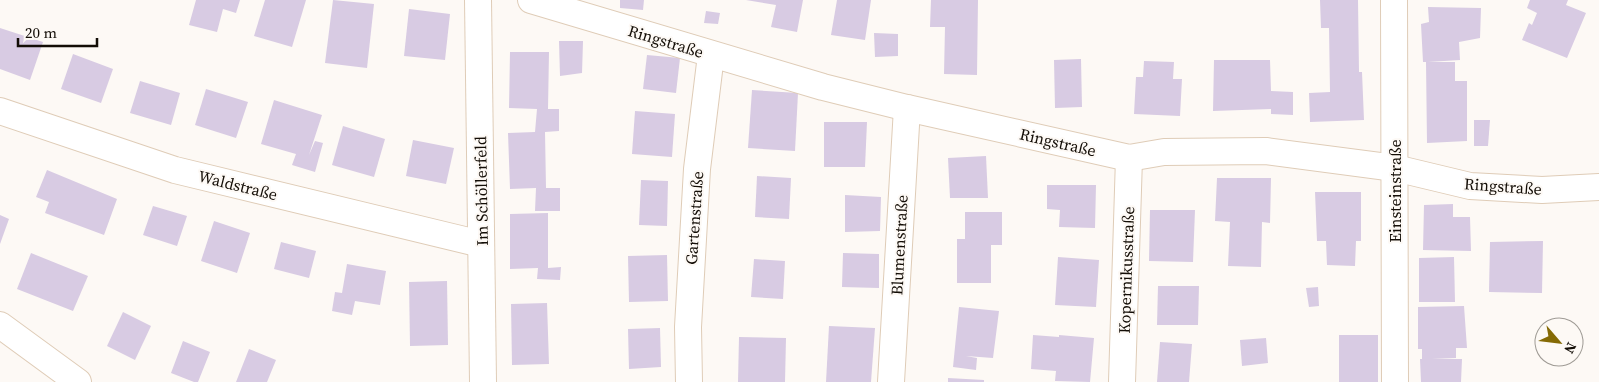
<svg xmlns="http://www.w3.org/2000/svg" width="1599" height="382" viewBox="0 0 1599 382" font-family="'Source Serif 4',serif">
<rect width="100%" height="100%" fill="#fdf9f5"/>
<!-- building -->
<g fill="#d8cbe3">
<path d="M196,0H240L236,13L223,9L217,32L189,25Z"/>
<path d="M265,0H306L292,47L254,36Z"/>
<path d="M333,0L374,4L367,68L325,63Z"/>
<path d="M620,0H644L643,10L620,8Z"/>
<path d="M746,0H803L797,32L771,27L776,5Z"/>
<path d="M837,0H871L865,40L831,35Z"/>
<path d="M931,0H978L977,75L944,74L945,27H930Z"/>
<path d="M1320,0H1358L1359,72H1362L1364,120L1310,122L1309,93L1330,92L1329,28H1321Z"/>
<path d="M1530,0H1568L1566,5L1586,13L1567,58L1522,40L1529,23L1532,25L1537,13L1527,8Z"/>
<path d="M1428,7L1481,8L1480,38L1459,42L1460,60L1428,62H1455V81H1467V141L1427,143L1426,62H1423L1421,24L1429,22Z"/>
<path d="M409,9L450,14L445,60L404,56Z"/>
<path d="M706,11L720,13L718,24L704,23Z"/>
<path d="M0,28L43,42L30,80L0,69Z"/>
<path d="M874,33L898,34V56L875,57Z"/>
<path d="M559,41H583L582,73L560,76Z"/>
<path d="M510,52H549L548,109H559V131L545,132L546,188H560V211H535L536,188L510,189L508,133L535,132L537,109L509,108Z"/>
<path d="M73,54L113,69L101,103L61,89Z"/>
<path d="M647,55L680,58L676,93L643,89Z"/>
<path d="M1081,59L1082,107L1055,108L1054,60Z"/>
<path d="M1214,60H1270L1271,91L1293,92V115L1271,114V109L1213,111Z"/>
<path d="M1144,61L1174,62L1173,79H1182L1180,116L1134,114L1136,77H1143Z"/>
<path d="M140,81L180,93L171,125L130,113Z"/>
<path d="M206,89L248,102L236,138L195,125Z"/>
<path d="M752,90L798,93L795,151L748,148Z"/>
<path d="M274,100L322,115L309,155L315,141L323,143L315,172L292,165L296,154L261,144Z"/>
<path d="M635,111L675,114L672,157L632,154Z"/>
<path d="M1474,120H1490L1488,146H1474Z"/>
<path d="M824,122H867L865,167H824Z"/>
<path d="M343,126L385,139L374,177L332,165Z"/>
<path d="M413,140L454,148L446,184L406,176Z"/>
<path d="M986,156L988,198H950L948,158Z"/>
<path d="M47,170L117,199L104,235L45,213L49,202L36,197Z"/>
<path d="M757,176L791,178L789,219L755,217Z"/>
<path d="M1217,178H1271L1270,223L1262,222L1261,267L1228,266L1230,222L1215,221Z"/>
<path d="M641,180L668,181L667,226L639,225Z"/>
<path d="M1047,185H1096L1095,228L1059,227L1060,210L1047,209Z"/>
<path d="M1315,192H1361V241H1356L1355,266L1327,265L1326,241H1317Z"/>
<path d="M845,195L881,197L880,231L845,232Z"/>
<path d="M1453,204V217H1470L1471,251L1423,250L1424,205Z"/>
<path d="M153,206L187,216L177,246L143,235Z"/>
<path d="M1150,210H1195L1193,262L1149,261Z"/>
<path d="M965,212H1002V245H991V283H957V239H965Z"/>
<path d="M548,213V268L561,267L560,280L537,279L538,268L510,269V214Z"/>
<path d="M0,215L9,219L0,244Z"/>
<path d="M214,221L250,233L237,273L201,261Z"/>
<path d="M1543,241L1542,293L1489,292L1490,242Z"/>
<path d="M281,242L316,251L309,278L274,269Z"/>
<path d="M31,253L88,276L73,311L17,289Z"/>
<path d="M843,253L879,254V288L842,287Z"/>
<path d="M667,255L668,301L629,302L628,256Z"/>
<path d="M1058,257L1099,260L1096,307L1055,305Z"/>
<path d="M1454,257L1455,302H1419V258Z"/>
<path d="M754,259L785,261L783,299L751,297Z"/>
<path d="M347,264L386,271L380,305L355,301L352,315L332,311L335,292L342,293Z"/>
<path d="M447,281L448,345L410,346L409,282Z"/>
<path d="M1158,286H1199L1198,325H1157Z"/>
<path d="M1318,287L1319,306L1309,307L1306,288Z"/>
<path d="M547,303L549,364L512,365L511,304Z"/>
<path d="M1464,306L1467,348H1456V358L1432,359H1462L1461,382H1421L1420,359H1422V349H1418V307Z"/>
<path d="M959,307L999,311L993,358L966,356L977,358L976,370L953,367Z"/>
<path d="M123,312L151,326L135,360L107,346Z"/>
<path d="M829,326L875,328L871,382H826Z"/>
<path d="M660,328L661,367L629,369L628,329Z"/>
<path d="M1033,335L1059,337V335L1094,338L1090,382L1055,381L1056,371L1031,369Z"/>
<rect x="1339" y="335" width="39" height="47"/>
<path d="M739,337L786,338L785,382H738Z"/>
<path d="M1266,338L1268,363L1242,366L1240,340Z"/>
<path d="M183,341L210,352L198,382H194L171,373Z"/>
<path d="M1160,342L1192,344L1189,382H1157Z"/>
<path d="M249,349L276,360L267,382H236Z"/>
<path d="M948,378L984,380V382H948Z"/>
</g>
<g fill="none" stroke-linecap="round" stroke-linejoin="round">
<defs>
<g id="street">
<path d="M478,0L483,382"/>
<path d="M531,0L823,87L907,108L1129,158L1164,152L1266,151L1395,168L1470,186L1542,190L1599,187"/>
<path d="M1394,0L1395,382"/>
<path d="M0,111L175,170L481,244"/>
<path d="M0,325L78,382"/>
<path d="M689,382L688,327L697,169L711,55"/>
<path d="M891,382L907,108"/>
<path d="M1122,382L1129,158"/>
</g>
</defs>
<!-- street casing -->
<use href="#street" stroke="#dfccb7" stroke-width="28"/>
<!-- street -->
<use href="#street" stroke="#fff" stroke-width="26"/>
</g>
<g text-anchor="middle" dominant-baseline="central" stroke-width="4" stroke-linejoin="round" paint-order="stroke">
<!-- street labels -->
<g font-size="16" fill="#130d06" stroke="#fdf9f5">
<text transform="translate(666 41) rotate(17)">Ringstraße</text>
<text transform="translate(1058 142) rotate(13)">Ringstraße</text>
<text transform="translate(238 185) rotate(14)">Waldstraße</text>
<text transform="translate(1503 186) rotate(4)">Ringstraße</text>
<text transform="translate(481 191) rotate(-91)">Im Schöllerfeld</text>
<text transform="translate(1395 191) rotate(-90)">Einsteinstraße</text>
<text transform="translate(694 218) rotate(-86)">Gartenstraße</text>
<text transform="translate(899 245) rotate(-87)">Blumenstraße</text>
<text transform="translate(1126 270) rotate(-88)">Kopernikusstraße</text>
</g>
</g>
<!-- north arrow -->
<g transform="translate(1559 342) rotate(118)"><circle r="24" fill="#fdf9f5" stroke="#9f9b95"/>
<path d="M0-4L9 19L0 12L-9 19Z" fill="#856a05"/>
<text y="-8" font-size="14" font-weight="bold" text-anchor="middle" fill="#130d06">N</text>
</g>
<!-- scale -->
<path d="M18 38v8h79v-8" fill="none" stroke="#130d06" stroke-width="2.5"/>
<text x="25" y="38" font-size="15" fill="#130d06" stroke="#fdf9f5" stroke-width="4" paint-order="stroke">20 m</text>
</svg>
